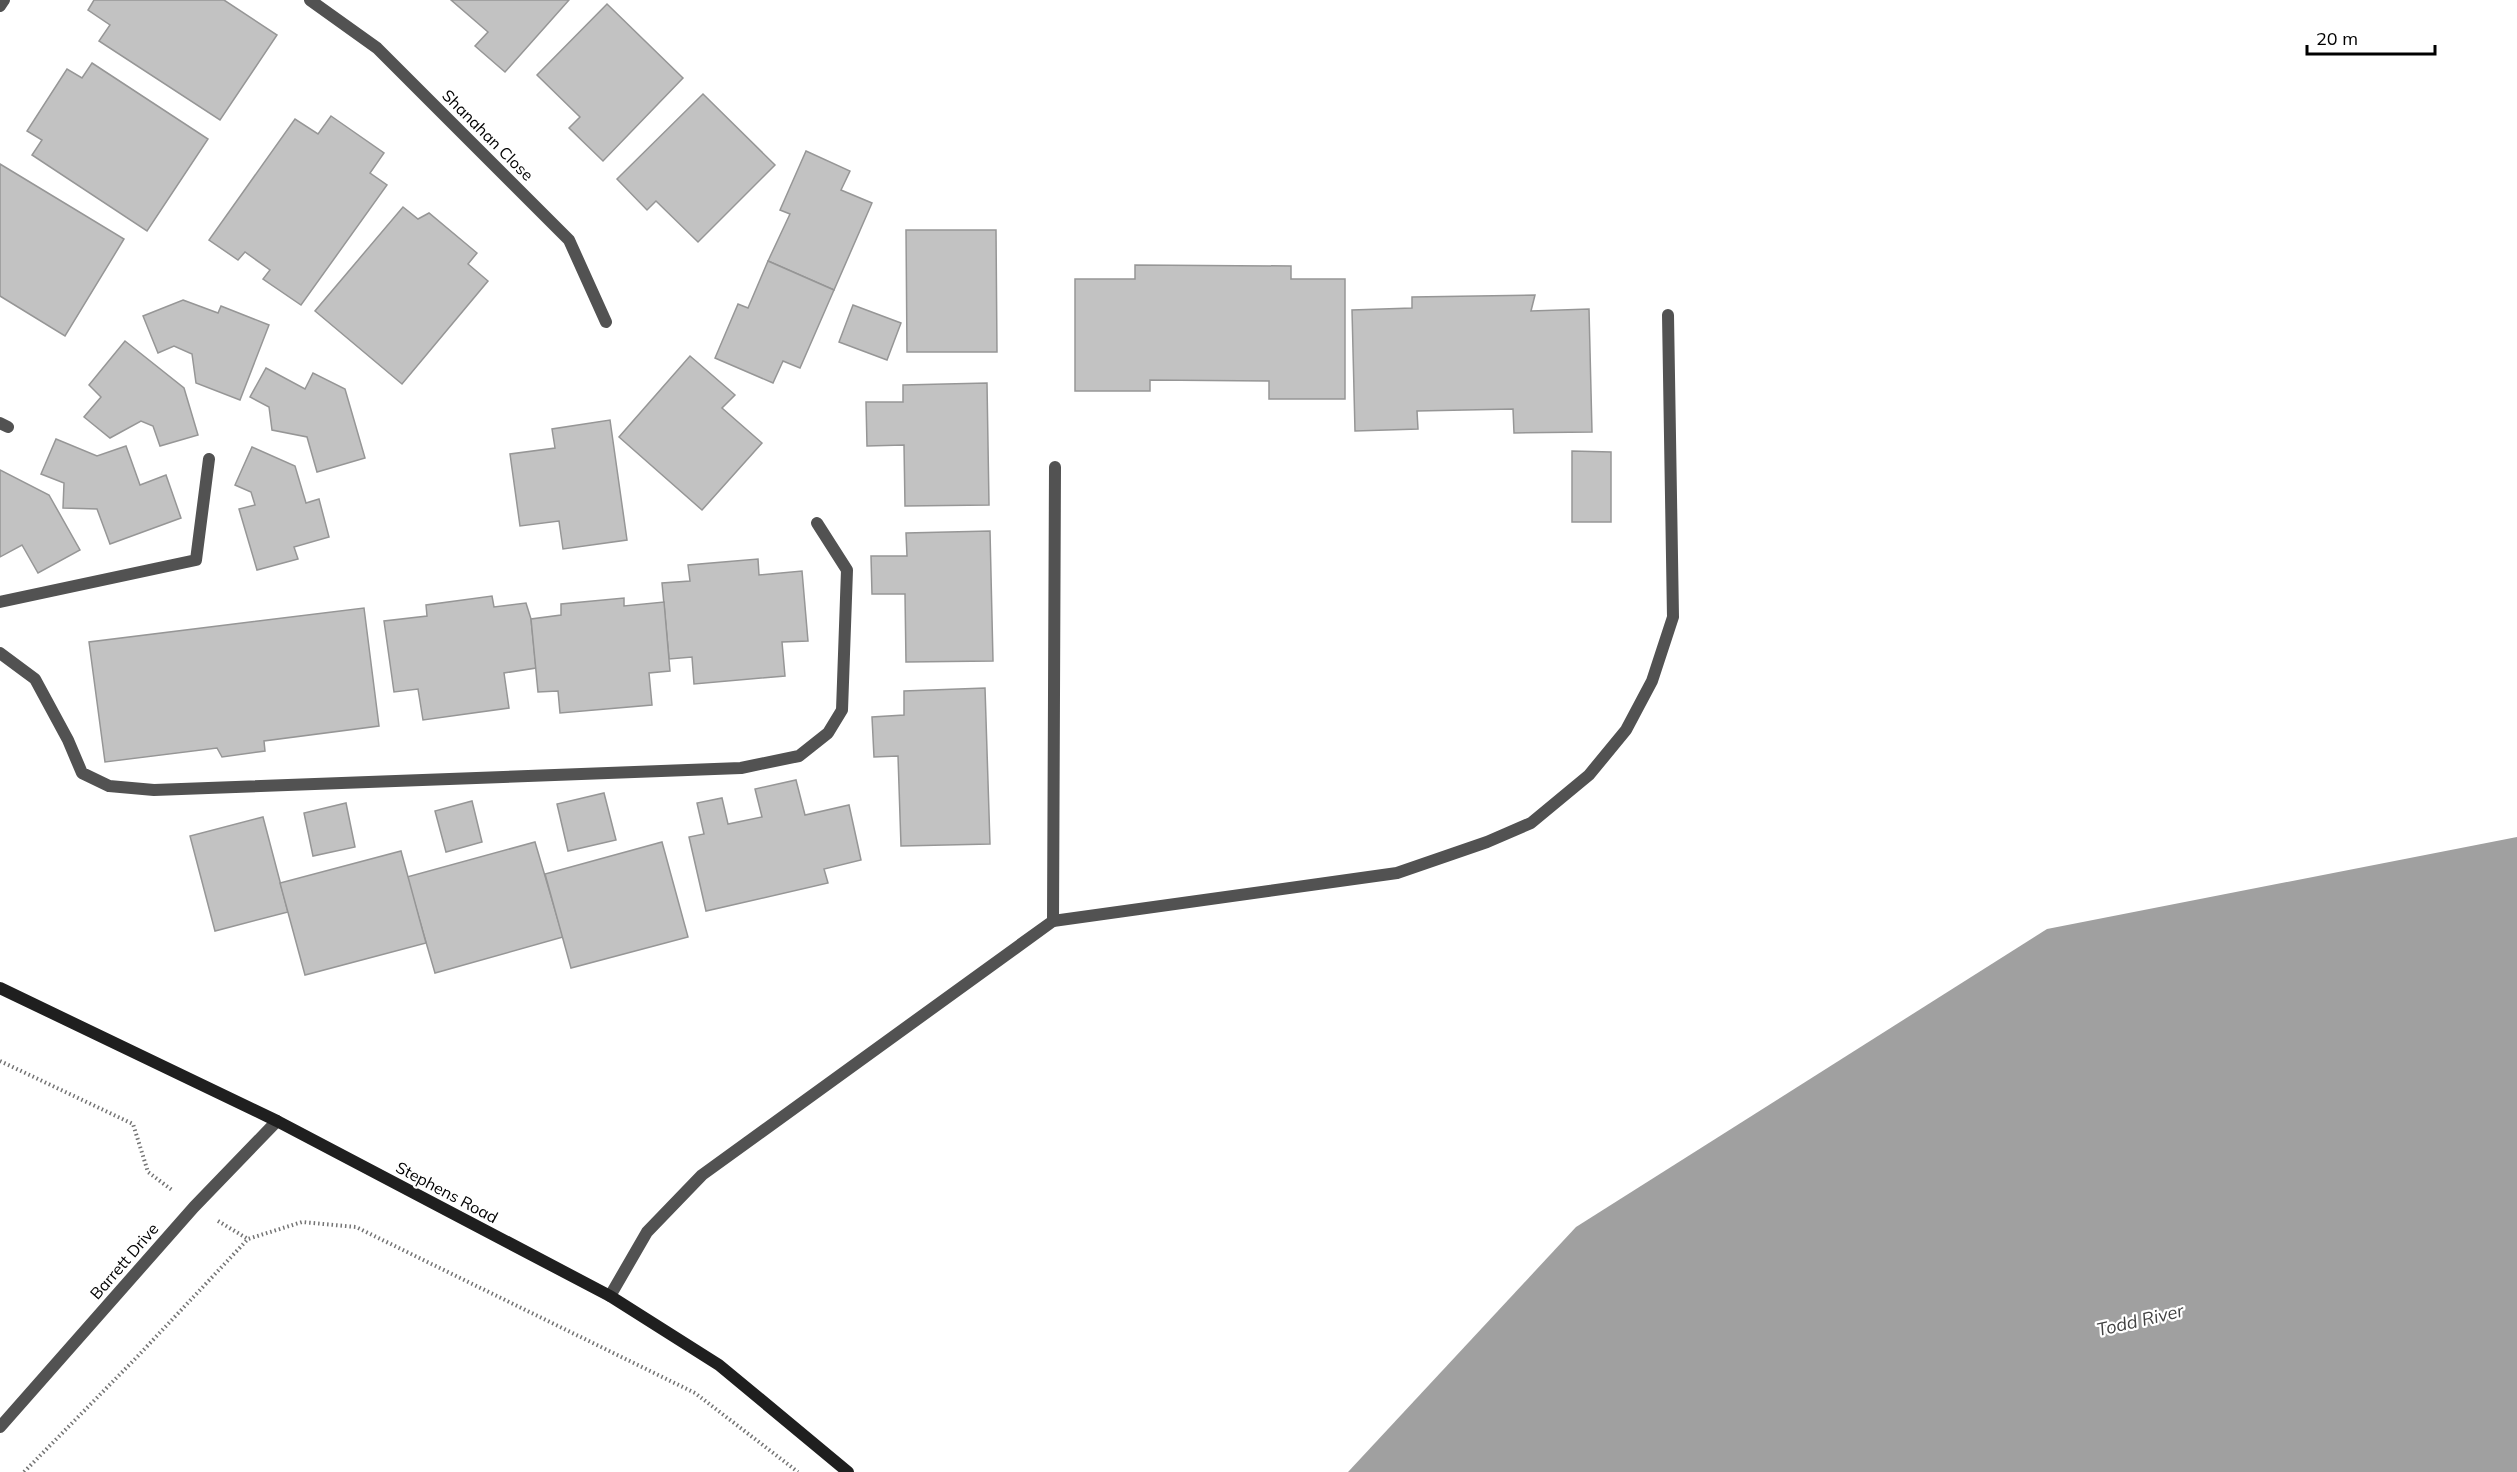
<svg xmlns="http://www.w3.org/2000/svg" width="2517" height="1472" viewBox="0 0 2517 1472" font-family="Mulish,sans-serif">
<rect width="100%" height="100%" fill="#fff"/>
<!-- water -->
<path fill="#a0a0a0" d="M2517,837V1472H1348L1576,1227L2047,929Z"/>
<!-- building -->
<g fill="#c2c2c2" stroke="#969696" stroke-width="1.5">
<path d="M94,0H224L277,35L220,120L99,41L110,25L88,10Z"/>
<path d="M451,0H569L505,72L475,46L488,32Z"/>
<path d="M607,4L683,78L603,161L569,128L580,117L537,75Z"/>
<path d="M92,63L208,139L147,231L32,155L42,140L27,131L67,69L82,78Z"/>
<path d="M703,94L775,165L698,242L656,201L647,210L617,179Z"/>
<path d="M331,116L384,153L370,173L387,185L301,305L263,279L270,270L245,252L238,260L209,240L295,119L318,134Z"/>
<path d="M806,151L850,171L841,190L872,203L834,290L768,261L790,214L780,210Z"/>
<path d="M0,164L124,239L65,336L0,296Z"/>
<path d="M403,207L418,219L429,213L477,253L468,264L488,281L402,384L315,311Z"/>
<path d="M906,230H996L997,352H907Z"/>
<path d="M768,261L834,290L800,368L783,361L773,383L715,358L738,304L748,308Z"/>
<path d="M1135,265L1291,266V279H1345V399H1269V381L1150,380V391H1075V279H1135Z"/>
<path d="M1535,295L1531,311L1589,309L1592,432L1514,433L1513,409L1417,411L1418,429L1355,431L1352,310L1412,308V297Z"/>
<path d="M183,300L218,313L221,306L269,325L240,400L196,383L192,354L174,346L158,353L143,316Z"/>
<path d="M853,305L901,323L887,360L839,342Z"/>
<path d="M125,341L184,388L198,435L160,446L153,426L141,421L110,438L84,417L101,397L89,385Z"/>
<path d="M690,356L735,395L722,408L762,443L702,510L619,437Z"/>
<path d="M266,368L305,389L313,373L345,389L365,458L317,472L307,437L272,430L269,407L250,397Z"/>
<path d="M987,383L989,505L905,506L904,445L867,446L866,402H903V385Z"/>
<path d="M610,420L627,540L563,549L559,521L520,526L510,454L555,448L552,429Z"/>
<path d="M56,439L97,456L126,446L140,485L166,475L181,518L110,544L97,509L63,508L64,483L41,474Z"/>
<path d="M252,447L295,466L306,503L319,499L329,537L294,547L298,559L257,570L239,509L255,505L251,492L235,485Z"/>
<path d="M1572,451L1611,452V522H1572Z"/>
<path d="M0,470L49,495L80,550L38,573L22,545L0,557Z"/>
<path d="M990,531L993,661L906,662L905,594H872L871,556H907L906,533Z"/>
<path d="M758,559L759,575L802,571L808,641L782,642L785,676L694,684L692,657L669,659L662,583L690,581L688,565Z"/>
<path d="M492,596L494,607L526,603L531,619L536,668L504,673L509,708L423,720L418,689L394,692L384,621L427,616L426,605Z"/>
<path d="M624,598V606L664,602L670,671L649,673L652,705L560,713L558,691L538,692L531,619L561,615V604Z"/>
<path d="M364,608L379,726L264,741L265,751L222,757L217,748L105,762L89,642Z"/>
<path d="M985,688L990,844L901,846L898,756L874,757L872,717L904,715V691Z"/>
<path d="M796,780L805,815L849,805L861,860L824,869L828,883L706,911L689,837L704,834L697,803L722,798L728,824L762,817L755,789Z"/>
<path d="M604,793L616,840L568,851L557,804Z"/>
<path d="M472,801L482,842L446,852L435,811Z"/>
<path d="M346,803L355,847L313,856L304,813Z"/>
<path d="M263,817L288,912L215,931L190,836Z"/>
<path d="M535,842L563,937L435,973L407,877Z"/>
<path d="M662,842L688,937L571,968L545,874Z"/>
<path d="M401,851L426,943L305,975L280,883Z"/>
</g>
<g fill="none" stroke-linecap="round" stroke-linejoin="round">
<!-- path -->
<g stroke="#747474" stroke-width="4" stroke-dasharray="1.5 3" stroke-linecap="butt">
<path d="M0,1061L133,1124L148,1172L172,1190"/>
<path d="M218,1221L248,1239"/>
<path d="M24,1472L136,1358L248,1239L302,1222L356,1227L695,1393L798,1472"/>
</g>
<!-- lane -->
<g stroke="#525252" stroke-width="12">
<path d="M0,423L8,427"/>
<path d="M0,602L196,560L209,459"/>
<path d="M1053,921L1397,873L1487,842L1531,823L1589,775L1626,730L1652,681L1673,617L1668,315"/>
<path d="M610,1296L647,1232L702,1175L1053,921L1055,467"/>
</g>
<!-- street -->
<g stroke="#525252" stroke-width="12">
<path d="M310,0L377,48L569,240L606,322"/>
<path d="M0,6L4,0"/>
<path d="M0,653L35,679L68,740L82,773L109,786L154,790L741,768L799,756L828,733L842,710L847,570L817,523"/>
<path d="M0,1427L194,1207L277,1121"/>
</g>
<!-- secondary -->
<path stroke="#1f1f1f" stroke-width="12" d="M0,988L277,1121L610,1296L719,1365L848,1472"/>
</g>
<g text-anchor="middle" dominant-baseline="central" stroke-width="4.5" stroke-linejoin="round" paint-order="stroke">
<!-- street labels -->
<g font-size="16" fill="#000" stroke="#fff">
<text transform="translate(488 135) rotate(45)">Shanahan Close</text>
<text transform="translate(447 1192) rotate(28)">Stephens Road</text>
<text transform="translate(124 1261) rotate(-49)">Barrett Drive</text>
</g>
<!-- water labels -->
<g font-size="18" font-style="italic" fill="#414141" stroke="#fff">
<text transform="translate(2140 1320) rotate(-13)">Todd River</text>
</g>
</g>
<!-- scale -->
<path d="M2307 45v9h128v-9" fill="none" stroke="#000000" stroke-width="3"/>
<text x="2316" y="45" font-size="18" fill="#000000" stroke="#ffffff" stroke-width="4.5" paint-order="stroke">20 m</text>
</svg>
